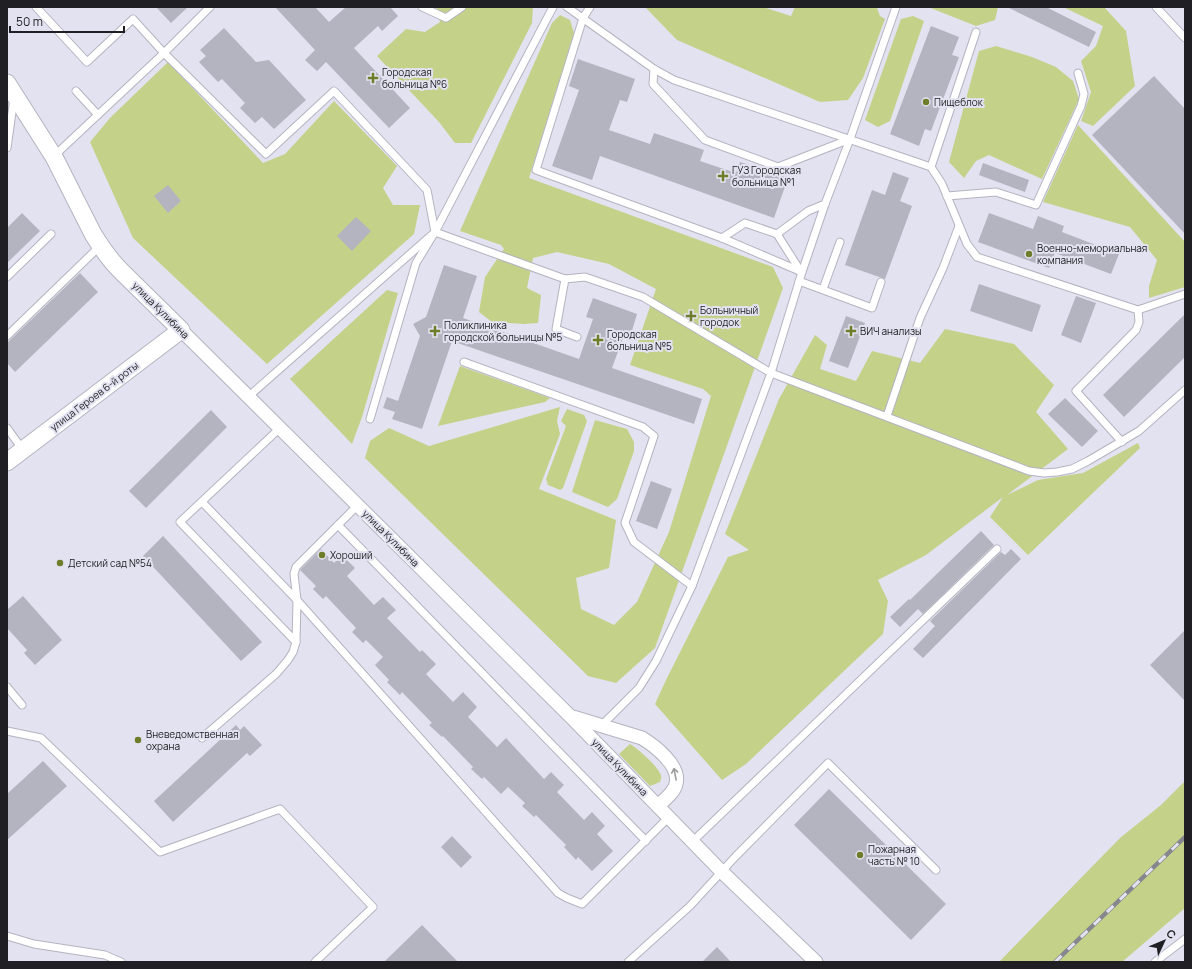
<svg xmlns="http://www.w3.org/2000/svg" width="1192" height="969" viewBox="0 0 1192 969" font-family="Manrope,sans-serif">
<rect width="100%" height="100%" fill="#e3e2f0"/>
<!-- green -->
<g fill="#c3d288">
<path d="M436,7H533L532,23L471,143H455L439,122L377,56L406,29L425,32L440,22Z"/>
<path d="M645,7H763L791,16L795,7H874L877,8L880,16L885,19L863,78L848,100L820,102L677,40Z"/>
<path d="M928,7H998L995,20L976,26Z"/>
<path d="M1063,7H1104L1126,31L1135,86L1093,126L1081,121L1091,92L1081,61L1096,46L1103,26Z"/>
<path d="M560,15L570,20L574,33L529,178L773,267L783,288L655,648L616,683L588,676L365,458L370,441L389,428L429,446L560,407L557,421L560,434L539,489L616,520L609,568L576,578L581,609L614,625L637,602L669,532L711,396L703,389L630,365L656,289L609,264L557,252L533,258L527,288L541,295L538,323L524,324L492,322L479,312L485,277L504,249L501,245L460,231L552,23Z"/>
<path d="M913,16L924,21L890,121L878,127L865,120L901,19Z"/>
<path d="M996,46L1032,57L1056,67L1073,81L1079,99L1042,179L989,155L976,161L964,178L949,162L979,51Z"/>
<path d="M168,62L263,163L285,154L334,101L397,166L383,188L393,205H420L414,234L267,364L133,238L90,142L110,118Z"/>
<path d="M1078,125L1185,242V287L1149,298V286L1157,260L1130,227L1043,202Z"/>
<path d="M387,290L398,293L362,417L352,444L290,379Z"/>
<path d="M945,329L1014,344L1054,385L1036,412L1068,449L1007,495L1038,480L1083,473L1138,443L1140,448L1028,555L990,517L1003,497L926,555L878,580L888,601L883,634L746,764L722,780L655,704L666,680L728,557L749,550L725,534L779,399L815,335L827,345L820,369L856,381L872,351L920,363Z"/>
<path d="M460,366L550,398L545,402L438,426Z"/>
<path d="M567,409L584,415L587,421L563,488L560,490L548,485L546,479L566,426L561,421Z"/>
<path d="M595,420L627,429L634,442V451L617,499L608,507L572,492Z"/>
<path d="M630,744C637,748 660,768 661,776C662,778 660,780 660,782L650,786L619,754Z"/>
<path d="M1185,781V908L1122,962H999L1120,838L1161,805Z"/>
</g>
<!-- building -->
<g fill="#b4b4c1">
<path d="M156,7H188L171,23Z"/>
<path d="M275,7H315L329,22L346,7H390L398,16L382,31L378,26L354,48L410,108L389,128L326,62L317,71L305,60L315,50Z"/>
<path d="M1007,7H1046L1096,32L1089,47Z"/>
<path d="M931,26L959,37L952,55L959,57L931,131L925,129L919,146L890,134Z"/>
<path d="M224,28L256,62L269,60L306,100L274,129L262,117L255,123L240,108L245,103L222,79L218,82L199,62L206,56L200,50Z"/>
<path d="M578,59L635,79L627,102L620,100L609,130L650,144L654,133L704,150L700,161L736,173L740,162L788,178L774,218L600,156L592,180L552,166L579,90L569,86Z"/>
<path d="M1154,76L1185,109V234L1092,135Z"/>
<path d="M983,163L1029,180L1025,192L979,175Z"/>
<path d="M893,172L909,178L900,201L912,206L885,279L845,265L872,190L885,195Z"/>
<path d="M168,185L181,201L168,213L154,196Z"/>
<path d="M22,213L40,231L7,263V228Z"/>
<path d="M989,213L1033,229L1038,216L1064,226L1062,232L1119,254L1111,274L1055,253L1049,268L978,242Z"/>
<path d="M356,217L371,231L352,251L337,236Z"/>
<path d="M444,265L477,276L463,318L579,359L593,319L586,317L593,298L637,314L631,334L625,332L612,368L702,399L694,424L452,341L422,429L392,419L395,412L383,408L387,397L398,401L420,336L413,324L426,317Z"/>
<path d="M80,273L98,292L15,372L7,363V343Z"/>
<path d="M979,284L1041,305L1032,332L970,311Z"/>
<path d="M1076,296L1096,303L1081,343L1061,335Z"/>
<path d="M1185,314V357L1124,417L1103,395Z"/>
<path d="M846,316L865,323L848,368L829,361Z"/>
<path d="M1065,398L1098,431L1082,447L1048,414Z"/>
<path d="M211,410L227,427L146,508L129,491Z"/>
<path d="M651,481L672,489L657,529L636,521Z"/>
<path d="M981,531L994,545L923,614L918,609L900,627L890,617L909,599L910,600Z"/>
<path d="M163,536L262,642L241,661L143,556Z"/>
<path d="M321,549L334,563L342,555L355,568L347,576L374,605L383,597L396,610L387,618L420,652L422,650L436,664L426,674L453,702L463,692L477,707L468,717L497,747L506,738L544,779L551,772L564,785L557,792L584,820L592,812L605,826L597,834L613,851L592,871L578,857L576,860L564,847L566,845L536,815L534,817L522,806L525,803L508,787L501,794L484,777L482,779L471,769L473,767L443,736L442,737L429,725L432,723L402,692L400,695L387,682L389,680L375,665L383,657L366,640L363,643L352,632L356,628L326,596L323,599L313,589L316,586L300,570Z"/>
<path d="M1011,549L1021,559L923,658L913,649L935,626L930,621L1001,552L1005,555Z"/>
<path d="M23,596L62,640L35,665L24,653L27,650L7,628V610Z"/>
<path d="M1185,630V701L1150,665Z"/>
<path d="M236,725L240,730L244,726L262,745L250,756L247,753L173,822L154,801Z"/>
<path d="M43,761L67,786L7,840V794Z"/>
<path d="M829,789L946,904L911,940L794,825Z"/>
<path d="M452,836L472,857L461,868L441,847Z"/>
<path d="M422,925L458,962H384Z"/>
<path d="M717,947L731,962H702Z"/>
</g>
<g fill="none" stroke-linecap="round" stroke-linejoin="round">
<defs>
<g id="service">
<path d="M36,7L87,62L133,19L164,53L266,154L334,91L427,190L435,232L248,397"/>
<path d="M422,7L446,18L462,7"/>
<path d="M567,7L654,69L674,80L931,167L942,184L967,244L977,257L1138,310L1185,294"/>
<path d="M590,7L583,18L536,170L722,238L802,272"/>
<path d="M1156,7L1185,38"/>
<path d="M654,69L653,84L705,140L778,167L850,139"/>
<path d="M76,91L98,115"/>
<path d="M7,148L14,98"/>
<path d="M54,156L164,53L210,7"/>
<path d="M931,167L976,32"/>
<path d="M947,196L996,192L1036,205L1081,106L1084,94L1078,73"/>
<path d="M435,232L565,279L585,277L643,297L771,373L1029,471L1044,473L1057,472L1072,469L1088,461L1139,431L1185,390"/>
<path d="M777,234L801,272"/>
<path d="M722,238L745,223L777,234L808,211L825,204"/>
<path d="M7,277L51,234"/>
<path d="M565,279L556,329L577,337"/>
<path d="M799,281L872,308L881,282"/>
<path d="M823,289L840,242"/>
<path d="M7,336L100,246"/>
<path d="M464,362L643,427L654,436L625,523L634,542L692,586"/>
<path d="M887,416L920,318L943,268L959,226"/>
<path d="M370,419L416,263L435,232L553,7"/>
<path d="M7,428L23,450"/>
<path d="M280,428L180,522L296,642"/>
<path d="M1122,442L1076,391L1136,330L1139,322L1138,310"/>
<path d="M202,502L297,600L558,893L567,898L582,904L669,817"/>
<path d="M338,525L646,841"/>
<path d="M7,687L22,705"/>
<path d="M601,726L639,688L656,661L692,586L771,373L802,272L825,204L850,139L896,7"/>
<path d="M7,731L41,738L160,852L280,809L373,907L315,962"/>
<path d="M202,738L276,674L288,660L293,652L296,642L297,600L294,574L296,567L358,505"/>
<path d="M692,842L997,549"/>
<path d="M7,936L34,944L105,955L121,962"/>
<path d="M628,962L690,906L736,856L828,763L936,870"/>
<path d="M1155,962L1185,939"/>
</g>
<g id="minor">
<path d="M181,330L571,717L722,872L816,962"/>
<path d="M573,717L642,738C655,746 681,766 676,784C674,793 664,800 658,806"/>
</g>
<path id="tertiary" d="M7,83L54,157L93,234C101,247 109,259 120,270L181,330L7,462"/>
</defs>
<!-- service casing -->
<use href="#service" stroke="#b4b3c0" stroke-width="9"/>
<!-- minor casing -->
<use href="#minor" stroke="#b4b3c0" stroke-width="15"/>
<!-- tertiary casing -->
<use href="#tertiary" stroke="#b4b3c0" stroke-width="19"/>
<!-- service -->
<use href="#service" stroke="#fff" stroke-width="7"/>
<!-- minor -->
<use href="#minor" stroke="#fff" stroke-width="13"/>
<!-- tertiary -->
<use href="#tertiary" stroke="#fff" stroke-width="17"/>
<defs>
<path id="rail" d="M1055,962L1185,837"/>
</defs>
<!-- rail casing -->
<use href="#rail" stroke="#86868f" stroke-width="4.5"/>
<!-- rail -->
<use href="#rail" stroke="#e3e2f0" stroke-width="3" stroke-dasharray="9" stroke-linecap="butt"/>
</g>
<!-- one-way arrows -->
<defs><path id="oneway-shaft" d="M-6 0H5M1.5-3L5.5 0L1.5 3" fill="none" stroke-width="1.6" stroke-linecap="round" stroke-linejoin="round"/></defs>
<use stroke="#9b9b9c" href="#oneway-shaft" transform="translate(675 774) rotate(-101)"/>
<!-- markers -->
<g fill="#6f7d2a" stroke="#e3e2f0" stroke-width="1.5">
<path d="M371 72h4v4h4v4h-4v4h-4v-4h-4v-4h4z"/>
<circle cx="926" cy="102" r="4"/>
<path d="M721 170h4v4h4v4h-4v4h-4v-4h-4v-4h4z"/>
<circle cx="1029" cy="254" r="4"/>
<path d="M689 310h4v4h4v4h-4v4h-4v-4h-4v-4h4z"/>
<path d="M433 325h4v4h4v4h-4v4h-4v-4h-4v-4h4z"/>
<path d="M849 325h4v4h4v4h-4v4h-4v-4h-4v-4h4z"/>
<path d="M596 334h4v4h4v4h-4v4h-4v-4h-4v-4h4z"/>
<circle cx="322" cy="555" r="4"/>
<circle cx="60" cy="563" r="4"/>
<circle cx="138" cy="740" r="4"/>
<circle cx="860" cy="855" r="4"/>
</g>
<g text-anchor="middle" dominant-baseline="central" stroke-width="4" stroke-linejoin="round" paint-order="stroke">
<!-- poi labels -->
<g font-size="10" fill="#202024" stroke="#e3e2f0" text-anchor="start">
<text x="382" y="72">Городская<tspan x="382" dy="12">больница №6</tspan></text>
<text x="934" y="102">Пищеблок</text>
<text x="732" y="170">ГУЗ Городская<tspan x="732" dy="12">больница №1</tspan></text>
<text x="1037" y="248">Военно-мемориальная<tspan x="1037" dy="12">компания</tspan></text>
<text x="700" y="310">Больничный<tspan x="700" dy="12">городок</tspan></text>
<text x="444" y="325">Поликлиника<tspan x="444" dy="12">городской больницы №5</tspan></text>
<text x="860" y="331">ВИЧ анализы</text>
<text x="607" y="334">Городская<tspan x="607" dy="12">больница №5</tspan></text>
<text x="330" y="555">Хороший</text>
<text x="68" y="563">Детский сад №54</text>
<text x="146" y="734">Вневедомственная<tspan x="146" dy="12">охрана</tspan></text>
<text x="868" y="849">Пожарная<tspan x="868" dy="12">часть № 10</tspan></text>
</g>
<!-- street labels -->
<g font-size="10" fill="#202024" stroke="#e3e2f0">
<text transform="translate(161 310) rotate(45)">улица Кулибина</text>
<text transform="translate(94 396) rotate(-37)">улица Героев 6-й роты</text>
<text transform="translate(391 538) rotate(45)">улица Кулибина</text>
<text transform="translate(620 767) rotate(46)">улица Кулибина</text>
</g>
</g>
<!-- border -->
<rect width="1192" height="969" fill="none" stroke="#202024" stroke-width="16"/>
<!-- north arrow -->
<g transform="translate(1164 941) rotate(46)" stroke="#e3e2f0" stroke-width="3" paint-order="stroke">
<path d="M0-3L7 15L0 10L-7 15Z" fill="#202024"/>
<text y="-6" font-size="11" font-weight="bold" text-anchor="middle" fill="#202024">С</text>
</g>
<!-- scale -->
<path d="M10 26v6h114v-6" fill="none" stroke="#202024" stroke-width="2"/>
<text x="16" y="26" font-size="12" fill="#202024" stroke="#e3e2f0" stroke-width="3" paint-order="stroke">50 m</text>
</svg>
